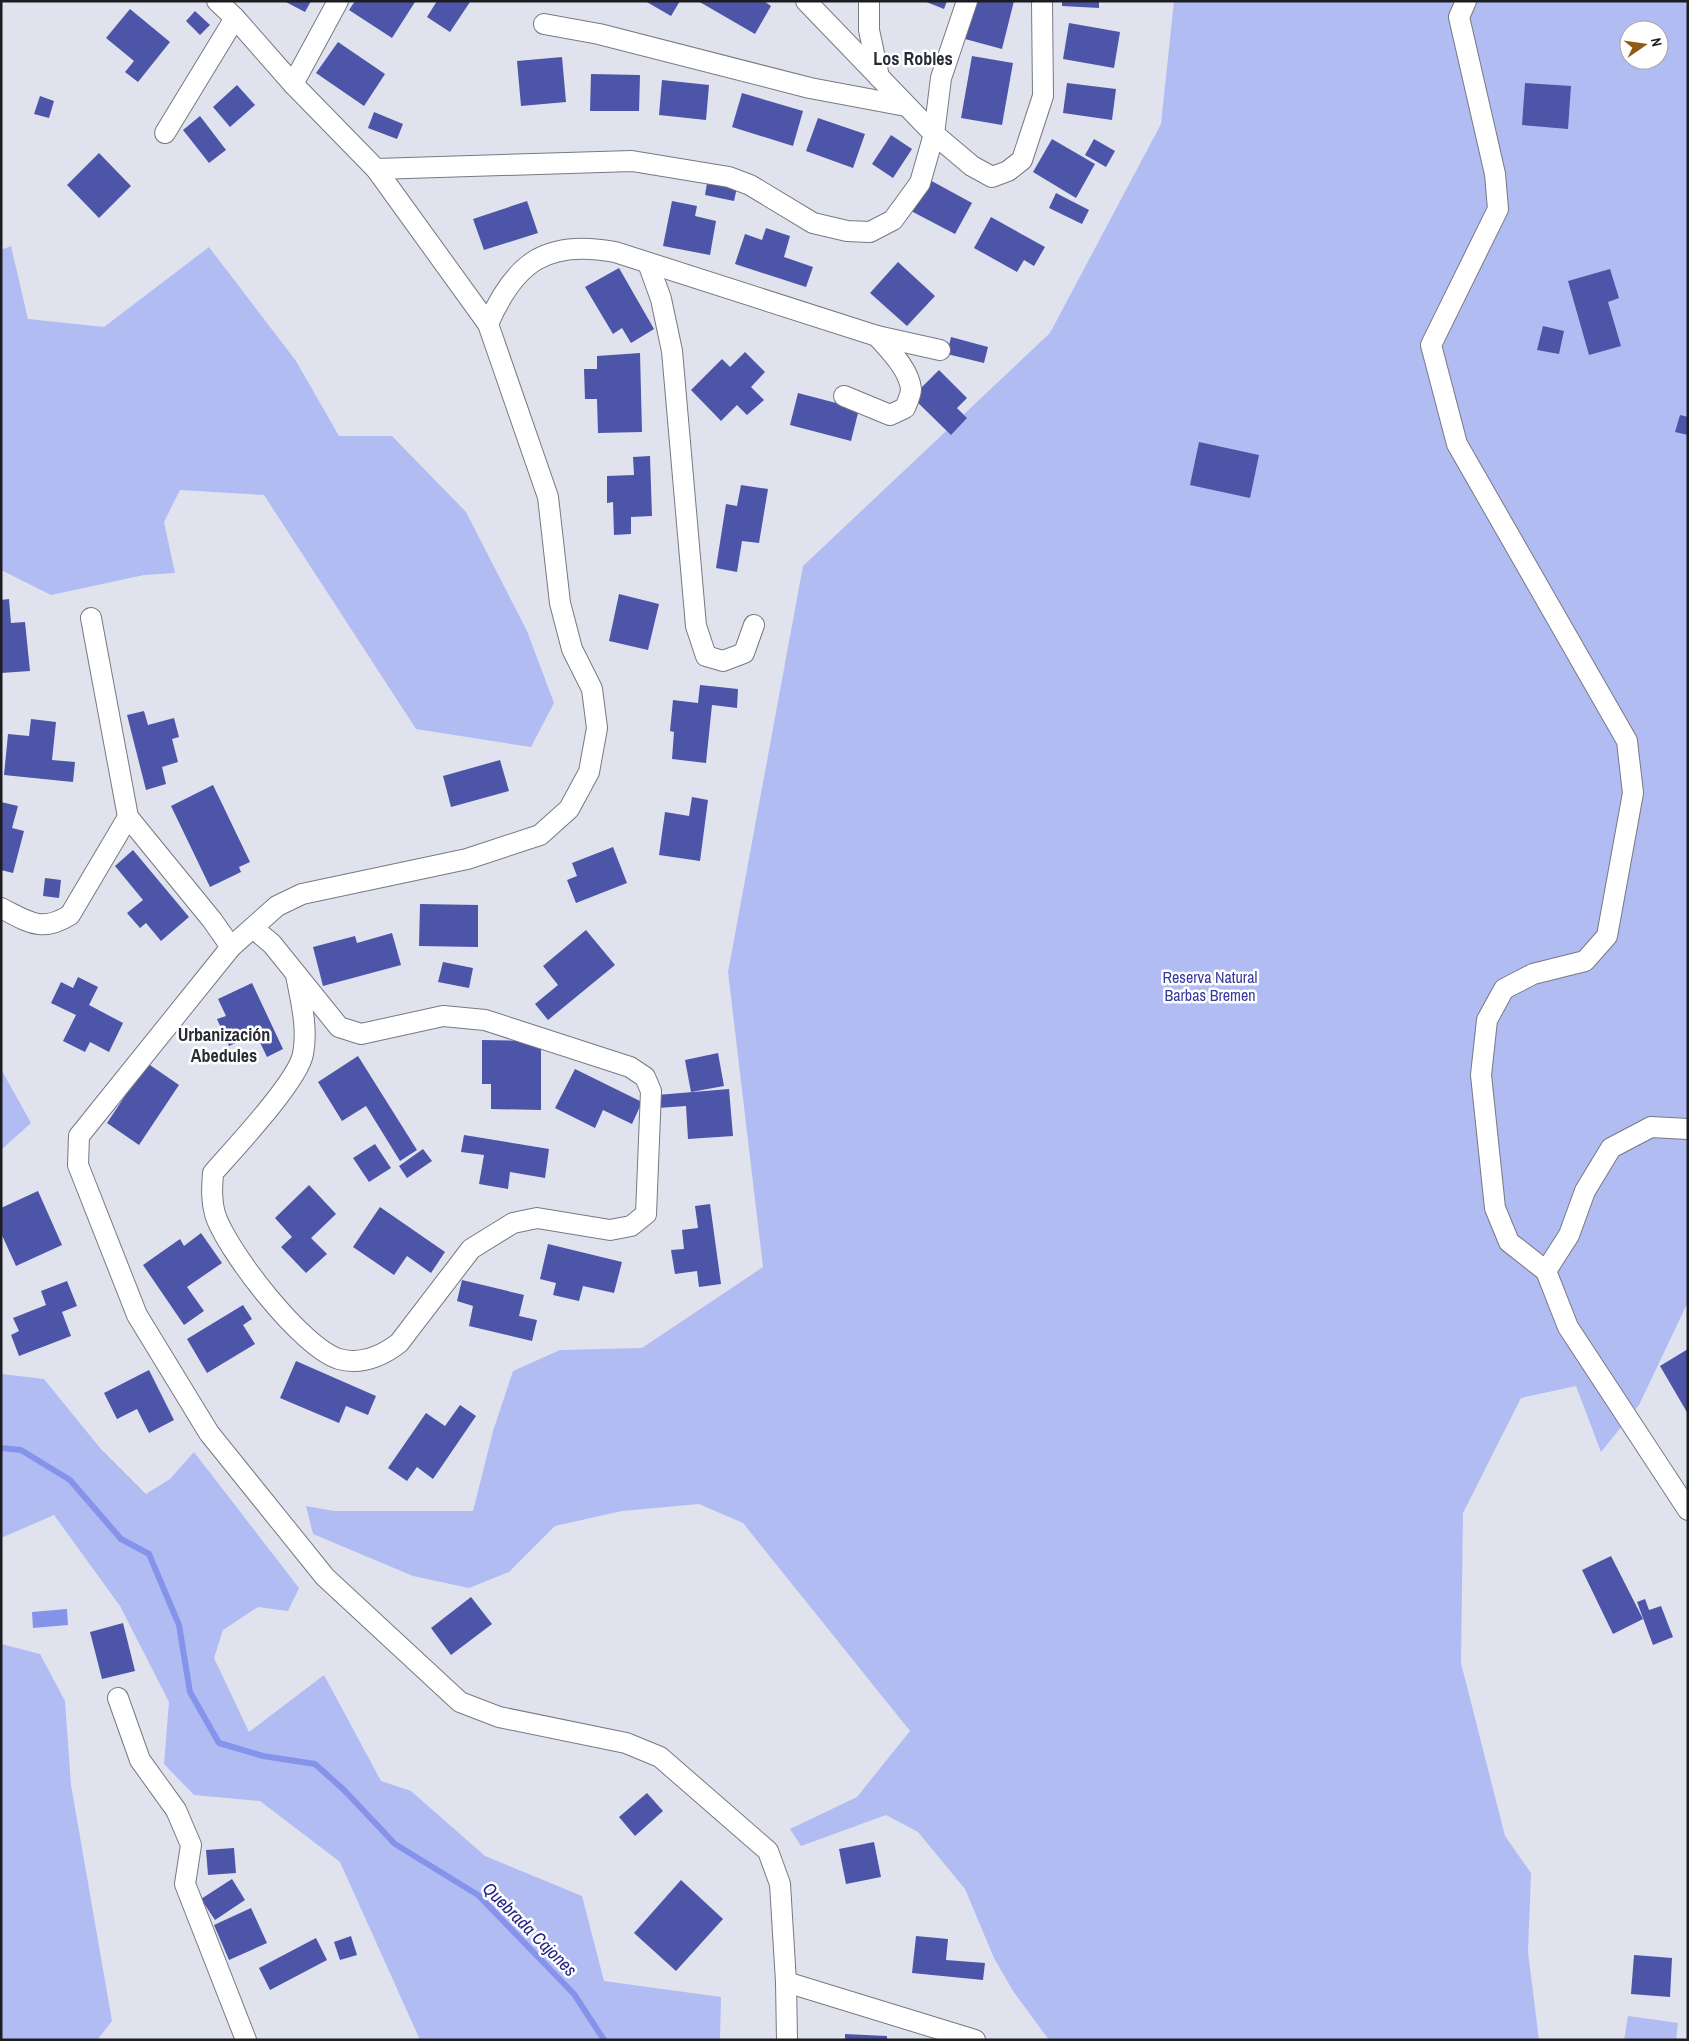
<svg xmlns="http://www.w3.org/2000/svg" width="1689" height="2041" viewBox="0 0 1689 2041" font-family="'Archivo Narrow',sans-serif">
<rect width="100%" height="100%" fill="#e0e3ee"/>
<!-- green -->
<g fill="#b1bcf3" fill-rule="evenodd">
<path d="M1174,1H1688V1302L1639,1405L1601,1452L1576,1386L1521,1398L1463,1513L1461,1663L1505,1836L1531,1873L1528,1952L1539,2040H1049L1013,1991L994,1958L965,1889L918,1832L886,1815L801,1846L790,1829L857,1797L910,1731L743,1523L699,1504L622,1511L555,1526L509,1572L469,1588L413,1576L313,1534L306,1506L334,1511H473L493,1431L513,1371L560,1350L642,1348L763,1267L728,972L803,566L1050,333L1161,124ZM1629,30H1659V60H1629Z"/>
<path d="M11,246L28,319L104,327L209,247L296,361L339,436H392L466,512L527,631L554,703L531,747L416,729L264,495L180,490L164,522L175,573L144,575L51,595L1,570V250Z"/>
<path d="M1,1069L31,1123L1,1150Z"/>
<path d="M2,1374L44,1379L100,1448L146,1494L170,1479L194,1452L299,1588L288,1611L258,1607L223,1630L214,1658L249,1732L324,1675L381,1781L411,1791L485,1856L582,1896L604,1981L721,1997L720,2040H420L340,1862L260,1801L194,1795L164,1764L169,1702L120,1606L54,1515L1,1538Z"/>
<path d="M1,1644L40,1654L65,1701L71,1785L112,2021L97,2040H1Z"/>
<path d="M1628,2016L1678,2023L1676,2040H1624Z"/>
</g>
<!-- water -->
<path fill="#8693eb" d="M67,1609L68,1625L33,1628L32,1612Z"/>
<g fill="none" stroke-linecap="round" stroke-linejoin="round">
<!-- stream -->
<path stroke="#8693eb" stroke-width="6" d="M1,1448L21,1450L70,1480L121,1539L149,1554L179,1625L190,1692L219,1743L263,1756L315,1764L344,1790L395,1844L478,1895L574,1994L604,2040"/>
</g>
<!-- building -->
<g fill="#4c55a7">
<path d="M284,1H311L305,12Z"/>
<path d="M355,1H414L415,2L392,38L349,10Z"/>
<path d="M437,1L470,2L450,32L427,17Z"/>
<path d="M645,1H680L671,16Z"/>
<path d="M698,1H764L771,6L755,34Z"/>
<path d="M924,1H947L944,9Z"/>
<path d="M975,1H1014L1002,49L965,39Z"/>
<path d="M1062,1H1099V8L1062,6Z"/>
<path d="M130,9L170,42L138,82L125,72L134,61L106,38Z"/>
<path d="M195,11L210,25L200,35L186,21Z"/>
<path d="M1069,23L1120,32L1114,68L1063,59Z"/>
<path d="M338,42L385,74L364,106L316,73Z"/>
<path d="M972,56L1013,63L1002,125L961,118Z"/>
<path d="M562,57L566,102L521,106L517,61Z"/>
<path d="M591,74L640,75L639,111H590Z"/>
<path d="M662,80L709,85L706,120L659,115Z"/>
<path d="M1067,83L1116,89L1112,120L1063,113Z"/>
<path d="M1525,83L1571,86L1568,129L1522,125Z"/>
<path d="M237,85L255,105L230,127L213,107Z"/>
<path d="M742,93L803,111L793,146L732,127Z"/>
<path d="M40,96L54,101L49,118L34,114Z"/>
<path d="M374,112L403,124L397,139L368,128Z"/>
<path d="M200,116L226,150L209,163L183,130Z"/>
<path d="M818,118L865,134L853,168L806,151Z"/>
<path d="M891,135L912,149L893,178L872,164Z"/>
<path d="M1052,139L1095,164L1076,198L1033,172Z"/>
<path d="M1094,139L1115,151L1106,167L1085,155Z"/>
<path d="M99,153L131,186L99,218L67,185Z"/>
<path d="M708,177L738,183L734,201L705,195Z"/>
<path d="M928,179L972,203L955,234L911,211Z"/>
<path d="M1056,193L1089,210L1082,224L1049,208Z"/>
<path d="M527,201L538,233L484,250L473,219Z"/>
<path d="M672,201L697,206L695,216L716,221L710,255L663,246Z"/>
<path d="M991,217L1045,247L1034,266L1024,260L1017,272L974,248Z"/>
<path d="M766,228L790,236L784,257L813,267L806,287L735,264L745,234L762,240Z"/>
<path d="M898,262L935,296L907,326L870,293Z"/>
<path d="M619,268L654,329L631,343L622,328L613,334L585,287Z"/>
<path d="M1610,269L1619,298L1608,302L1621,346L1589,355L1568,281Z"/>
<path d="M1543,326L1564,331L1559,354L1537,350Z"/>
<path d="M951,337L988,347L984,363L947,354Z"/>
<path d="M745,352L765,372L751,387L764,400L747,415L737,405L721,421L691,390L722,359L730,367Z"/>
<path d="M640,353L642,432L598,433L597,399H585L584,369H597V356Z"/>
<path d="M939,370L967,398L957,408L967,418L951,435L912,397Z"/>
<path d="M798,393L859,409L851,441L790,425Z"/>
<path d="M1680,415L1688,417V435L1675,432Z"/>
<path d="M1199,442L1259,455L1250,498L1190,485Z"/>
<path d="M650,456L652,516L631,517V534L614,535L613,502L607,503V476L634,475L633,457Z"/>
<path d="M741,485L768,489L759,543L742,541L737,572L716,568L726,504L737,506Z"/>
<path d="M619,594L659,604L648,650L609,641Z"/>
<path d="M9,599L11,623L25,622L30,671L1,673V600Z"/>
<path d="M700,685L738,689L737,708L712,705L706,763L672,759L674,732L670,731L673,700L698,703Z"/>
<path d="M144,711L148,725L174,718L179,737L172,739L178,762L162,767L166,784L146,790L127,715Z"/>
<path d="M31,719L56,722L52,760L75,762L73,782L4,775L8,734L29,736Z"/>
<path d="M500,760L509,791L451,807L443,776Z"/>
<path d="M213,785L250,862L239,867L241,872L210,887L171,806Z"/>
<path d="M692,797L708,800L700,861L659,855L665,812L689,816Z"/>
<path d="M1,802L18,806L12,828L24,831L13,873L1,870Z"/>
<path d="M613,847L627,883L576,903L567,880L577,876L572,863Z"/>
<path d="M133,850L189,917L161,941L146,923L140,928L127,913L143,900L115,866Z"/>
<path d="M45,878L61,880L59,898L43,896Z"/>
<path d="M420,904L478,905V947L419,946Z"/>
<path d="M586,930L615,965L548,1020L535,1004L558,985L543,966Z"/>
<path d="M392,933L401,965L323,986L313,947L355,936L357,943Z"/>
<path d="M443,962L473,968L469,988L438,982Z"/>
<path d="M78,977L98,987L89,1005L123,1023L109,1052L90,1042L85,1052L63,1041L76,1015L51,1003L61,982L73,988Z"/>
<path d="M252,983L283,1049L267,1057L256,1034L229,1046L217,1019L226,1016L218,999Z"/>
<path d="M482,1040L541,1041V1110L491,1109V1084H482Z"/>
<path d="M718,1053L724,1086L691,1092L685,1060Z"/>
<path d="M358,1056L417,1150L400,1161L366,1106L342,1121L318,1082Z"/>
<path d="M147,1063L179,1085L139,1145L107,1123Z"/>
<path d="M575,1069L642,1102L632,1124L603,1110L595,1128L555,1108Z"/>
<path d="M729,1089L733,1136L688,1139L686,1106L658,1108L657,1095Z"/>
<path d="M464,1135L549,1149L545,1178L510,1172L508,1189L479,1184L484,1155L461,1152Z"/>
<path d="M375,1144L391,1168L369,1182L353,1158Z"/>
<path d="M423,1149L432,1161L407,1178L399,1166Z"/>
<path d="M309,1185L336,1214L311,1238L327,1254L306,1273L281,1247L292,1237L275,1218Z"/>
<path d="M38,1191L62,1245L16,1266L1,1233V1208Z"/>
<path d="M710,1204L721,1284L699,1287L697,1271L675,1274L671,1250L684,1249L682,1230L698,1228L695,1206Z"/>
<path d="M380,1207L445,1252L431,1273L407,1256L394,1275L353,1247Z"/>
<path d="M201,1233L222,1263L187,1287L204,1311L184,1325L143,1265L180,1239L184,1246Z"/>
<path d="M548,1244L622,1262L614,1293L583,1286L579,1301L553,1295L556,1283L540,1279Z"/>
<path d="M462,1280L524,1295L519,1316L537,1320L532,1341L469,1326L473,1306L457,1301Z"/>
<path d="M67,1281L77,1306L62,1312L71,1336L19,1356L11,1335L19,1331L13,1318L46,1305L41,1291Z"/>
<path d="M243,1305L252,1319L243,1325L255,1344L207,1373L187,1339Z"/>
<path d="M1688,1349V1414L1660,1366Z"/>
<path d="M296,1361L376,1396L368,1415L346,1406L339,1423L280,1398Z"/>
<path d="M149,1370L174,1420L149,1433L137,1409L117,1419L104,1393Z"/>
<path d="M460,1405L476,1416L433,1479L417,1467L407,1481L388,1468L426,1413L445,1426Z"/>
<path d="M1611,1556L1643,1619L1613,1634L1582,1570Z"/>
<path d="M471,1597L492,1624L451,1655L431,1628Z"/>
<path d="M1645,1599L1649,1610L1661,1606L1673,1637L1653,1645L1637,1602Z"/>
<path d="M123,1623L135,1671L102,1679L90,1632Z"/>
<path d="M647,1793L663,1811L635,1836L619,1817Z"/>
<path d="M874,1842L881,1877L846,1884L839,1849Z"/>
<path d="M234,1848L236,1873L208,1875L206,1850Z"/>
<path d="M232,1879L245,1900L215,1920L201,1899Z"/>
<path d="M681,1880L723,1919L676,1971L634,1933Z"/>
<path d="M251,1908L267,1943L229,1960L214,1925Z"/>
<path d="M351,1936L357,1955L340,1960L334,1942Z"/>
<path d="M916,1936L948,1939L946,1960L985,1963L983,1980L912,1973Z"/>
<path d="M316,1938L327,1960L270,1990L259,1968Z"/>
<path d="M1634,1955L1672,1958L1670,1997L1631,1994Z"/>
<path d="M845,2034L887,2036V2040H845Z"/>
</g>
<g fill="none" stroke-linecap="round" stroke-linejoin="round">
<defs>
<g id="minor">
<path d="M217,1L235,18L293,84L376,169L488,324L548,497L560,603L572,649L592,689L597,728L589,772L569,809L540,835L467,859L302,894L277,906L231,947L79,1136L78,1165L137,1315L209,1433L325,1577L460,1702L499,1717L626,1743L660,1757L768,1851L780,1884L786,1982L787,2040"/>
<path d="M806,1L934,134L972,166L992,177L1008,171L1022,160L1043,96L1042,1"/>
<path d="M869,1V30L879,77"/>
<path d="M1466,1L1459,17L1495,174L1498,209L1431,345L1457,444L1627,741L1633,793L1607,936L1585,961L1533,974L1504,989L1487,1020L1481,1075L1495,1208L1509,1242L1546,1271L1568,1327L1688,1510"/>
<path d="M544,24L599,34L810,88L906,106"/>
<path d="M293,84L338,1"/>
<path d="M165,133L235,18"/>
<path d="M376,169L632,161L729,177L750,185L813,223L847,231L870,232L893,220L920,183L934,134L941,78L967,1"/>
<path d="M648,263L661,299L672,351L696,626L706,656L723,661L744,653L754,625"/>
<path d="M488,324C515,262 547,239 615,252L877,336L940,350"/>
<path d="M844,396L890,415L905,408C907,403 911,395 911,389C909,369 889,350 877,336"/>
<path d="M91,618L128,817L212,920L231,947"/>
<path d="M1,908C29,922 41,933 70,915L128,817"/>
<path d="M253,928L272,944L339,1027L361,1034L443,1016L485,1020L630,1067L645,1077L651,1091L646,1214L631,1226L610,1230L537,1218L513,1223L471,1249L399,1343C382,1356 361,1365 339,1359C303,1349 226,1250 215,1214C211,1200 212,1187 213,1173C234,1149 298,1081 303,1054C308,1028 301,1001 296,975"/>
<path d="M1546,1271L1569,1235L1585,1191L1611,1148L1651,1127L1688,1129"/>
<path d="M118,1698L140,1760L176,1810L191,1845L185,1884L246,2040"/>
<path d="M786,1982L975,2040"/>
</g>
</defs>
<!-- minor casing -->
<use href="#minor" stroke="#777983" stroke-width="22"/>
<!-- minor -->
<use href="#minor" stroke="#fff" stroke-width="20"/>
</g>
<g text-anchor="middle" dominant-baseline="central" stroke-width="5" stroke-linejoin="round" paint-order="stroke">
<!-- park labels -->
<g font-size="16" fill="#37399e" stroke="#fff">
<text x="1210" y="977">Reserva Natural<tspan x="1210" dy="18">Barbas Bremen</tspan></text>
</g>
<!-- neighbourhood labels -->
<g font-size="18" font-weight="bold" fill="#2a2c35" stroke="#fff">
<text x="913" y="58">Los Robles</text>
<text x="224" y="1034">Urbanización<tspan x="224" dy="21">Abedules</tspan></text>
</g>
<!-- water labels -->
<g font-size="18" font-style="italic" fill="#272186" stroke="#fff">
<text transform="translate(530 1929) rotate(45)">Quebrada Cajones</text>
</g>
</g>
<!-- border -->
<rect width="1689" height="2041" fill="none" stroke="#1c1d21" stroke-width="5"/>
<!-- north arrow -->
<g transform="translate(1644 45) rotate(77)"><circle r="24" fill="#ffffff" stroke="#a4a5a6"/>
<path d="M0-4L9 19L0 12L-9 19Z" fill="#925a13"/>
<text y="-8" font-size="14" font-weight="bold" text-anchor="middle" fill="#1c1d21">N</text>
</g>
</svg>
